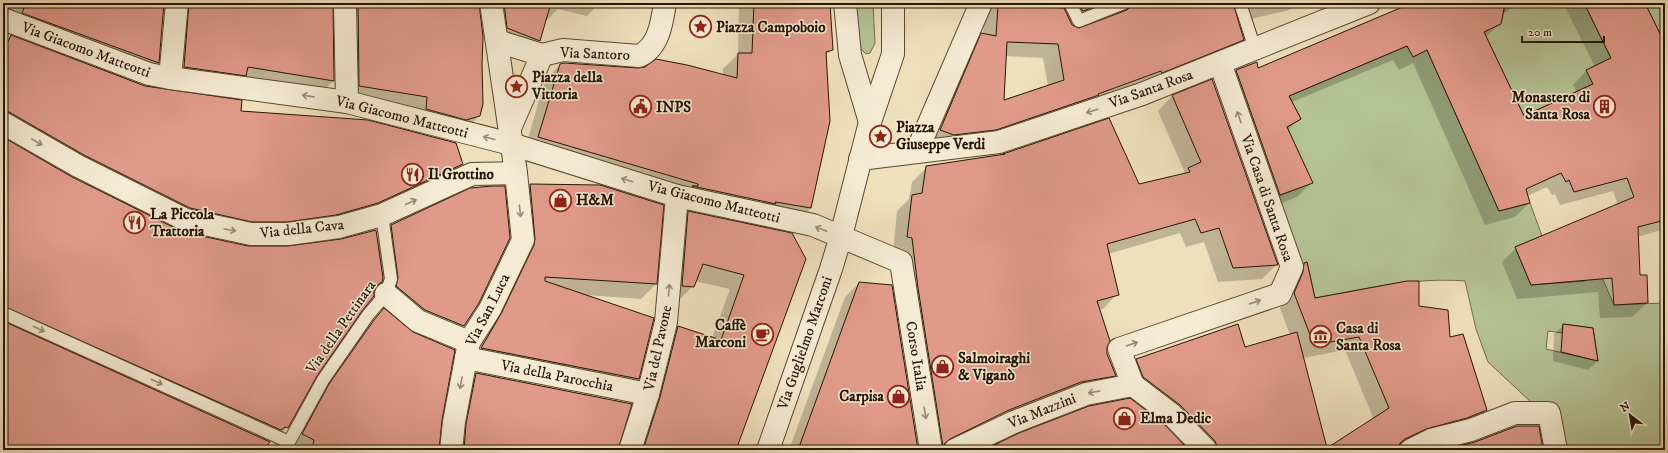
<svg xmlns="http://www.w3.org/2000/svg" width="1668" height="453" viewBox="0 0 1668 453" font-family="'IM FELL DW Pica',serif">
<rect width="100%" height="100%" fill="#efe0bc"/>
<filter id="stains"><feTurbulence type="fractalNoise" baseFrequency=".005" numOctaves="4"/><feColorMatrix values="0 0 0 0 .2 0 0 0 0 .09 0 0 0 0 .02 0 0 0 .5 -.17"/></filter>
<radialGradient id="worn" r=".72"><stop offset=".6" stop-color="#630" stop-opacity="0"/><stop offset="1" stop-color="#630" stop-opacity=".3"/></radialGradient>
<!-- green -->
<g fill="#b5c394" stroke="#6e6c4b" fill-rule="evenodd">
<path d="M853,3H873L875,43L870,53L866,54L857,45Z"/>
<path d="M1512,3H1584L1611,58L1587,70L1593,84L1524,116L1484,32L1501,24L1505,7Z"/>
<path d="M1645,3H1665V44Z"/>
<path d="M1407,46L1427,50L1499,211L1530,203L1542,236L1515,247L1531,285L1585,281L1600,273L1614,305L1665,303V450H1565L1532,403L1488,362L1476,329L1465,281C1414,277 1365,289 1315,298L1307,262L1297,267L1273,198L1312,183L1287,127L1301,119L1289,96ZM1563,324L1593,328L1598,361L1546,349L1548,331L1562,333Z"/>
</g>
<!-- shadow -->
<g fill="#0003" fill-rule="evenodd">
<path d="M5,3H600L587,16L558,9L544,23L539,41L524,55L486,11L478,6L479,116L464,131L345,100L336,7L332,6L333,81L318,96L169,82L170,8L163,5L158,63L143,78L3,13Z"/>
<path d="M739,3H829L832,49L825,56L811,208L796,223L524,152L545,80L560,65L723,76V69L738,54Z"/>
<path d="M985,3H1304L1286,11L1237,22L1243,39L1228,54L981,144L926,145L967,49L983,35ZM1106,10H1111L1117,15L1078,29L1071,24ZM1005,56L1043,58L1048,86L1003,102Z"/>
<path d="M1412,3H1521L1502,14L1500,23L1485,38L1523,117L1577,93L1573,85L1587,70L1595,67L1563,3H1643L1665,46V229L1637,237L1639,276L1647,303L1632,317L1600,318L1598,292L1517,299L1502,262L1516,248L1618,205L1613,191L1560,205L1555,194L1552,195L1547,187L1527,196L1529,203L1515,217L1485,225L1413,63L1399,70L1393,60L1292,102L1300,118L1287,131L1311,183L1297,197L1266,209L1222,85L1236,71L1256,63L1258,69Z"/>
<path d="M11,37L144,87L240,112L462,164L447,179L362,218L237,236L3,131V45Z"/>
<path d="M1212,81L1277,264L1262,279L1218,282L1204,242L1186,247L1180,233L1108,254L1117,294L1103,309L1099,310L1106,353L1115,375L1100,390L994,425L941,450L893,252L897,211L909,199L912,182L927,167L1138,185L1182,175L1185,173L1158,111L1172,96Z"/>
<path d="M3,139L72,178L183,233L248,247L288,248L377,240L392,226L478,302L463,326L448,341L384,293L382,281L374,289L316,375L287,427L273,442L270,441L261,450H3Z"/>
<path d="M530,185L656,284L641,299L585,295L653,318L638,379L623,394L467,363L520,261L515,199Z"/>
<path d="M689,212L791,234L735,450H634L663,342L678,327L712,338L730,289L695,281L693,286L678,301L674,227Z"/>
<path d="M1304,264L1314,299L1418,307L1449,338L1486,410L1471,425L1412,442L1398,450H1195L1122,374L1137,360L1244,349L1290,335L1280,308L1289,287L1290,279ZM1345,350L1374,420L1327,450L1303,358Z"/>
<path d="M859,283L917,450H789L845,297Z"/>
<path d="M384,310L441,420L438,450H289L315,400L359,336Z"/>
<path d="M1564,325L1597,361L1588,370L1553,361L1554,334Z"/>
<path d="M476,374L617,450H451L462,389Z"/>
</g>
<!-- building -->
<g fill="#e09a89" stroke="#261402" fill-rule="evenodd">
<path d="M26,3H164L159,63L22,13Z"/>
<path d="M189,3H333L334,81L248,67L246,76L184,67Z"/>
<path d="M358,3H479L483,37L482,64L483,104L480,116L466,120L426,109L427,97L359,86Z"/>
<path d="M504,3H551L540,41L507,28Z"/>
<path d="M754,3H830L833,50L826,52L830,121L811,208L775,202L776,204L692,186H698V184L538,137L560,64L564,63L638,68L645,67L656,59L687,65L737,78L738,53H752Z"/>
<path d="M1078,3H1104L1083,11Z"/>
<path d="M1131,3H1233L1244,40L1162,73L1161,71L1098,94L1099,95L996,130L954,135L940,130L981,33L996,36L998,5L1064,8L1072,25L1079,28L1127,10L1130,7ZM1007,42L1058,44L1064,80L1004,100Z"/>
<path d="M1412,3H1505L1501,24L1484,32L1524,116L1593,84L1586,70L1611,58L1584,3H1645L1665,44V220L1638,227L1640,275H1647L1648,303L1614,305L1612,278L1531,285L1515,247L1634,197L1627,178L1574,192L1569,180L1566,182L1561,173L1526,189L1530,203L1499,211L1427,50L1413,57L1407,46L1289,96L1301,119L1287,127L1313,183L1280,195L1236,70L1257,62L1258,68Z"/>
<path d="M11,35L145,86L242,100L241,111L368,120L456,143L463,164L378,203L336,215L287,222H252L190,208L84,155L9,112L3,111V53Z"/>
<path d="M1212,79L1278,265L1233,268L1219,228L1201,233L1195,219L1107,244L1119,295L1097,301L1110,341L1107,347V354L1116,376L1081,382L1009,410L950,439L945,443L943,447L918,288L912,238L907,237L912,195L922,193L926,166L1005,154H1003L1109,118L1139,184L1190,172L1188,168L1201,162L1172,95Z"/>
<path d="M3,137L72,177L183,232L248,246H288L341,239L376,230L383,278L382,282L376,286L374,291V296L362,311L317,376L288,428L285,427L281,430L3,306Z"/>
<path d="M530,184L600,185L664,205L657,284L545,277V281L654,318L639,379L481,348L501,314L534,245L535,239Z"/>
<path d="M492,186H505L510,238L479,303L464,326L425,310L396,286L398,278L391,225L470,188Z"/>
<path d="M688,211L792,233L806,259L736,450H643L660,397L678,326L721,340L744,275L703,264L694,287L682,286Z"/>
<path d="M1307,262L1315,298L1407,281H1419V306L1448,310L1450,337L1463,334L1487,410L1467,418L1426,429L1405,439L1400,443L1399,450H1218L1215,441L1180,405L1143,377L1136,359L1238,324L1245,347L1297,332L1327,448L1389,408L1359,337L1314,345L1294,293L1303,272L1304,263Z"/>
<path d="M859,282L892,285L918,450H798Z"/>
<path d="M384,308L413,332L455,350L442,420L439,450H312L314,440L302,434L329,384L374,320Z"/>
<path d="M3,321L270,442L263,450H3Z"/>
<path d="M1563,324L1593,328L1598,361L1561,352Z"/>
<path d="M476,373L632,404L618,450H464L466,424Z"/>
<path d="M1130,398L1163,423L1189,450H984L1019,433L1089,406Z"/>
<path d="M1517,426H1539L1543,450H1443L1475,442Z"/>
</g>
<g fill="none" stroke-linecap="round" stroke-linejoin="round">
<defs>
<g id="lane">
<path d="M1070,3L1079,21L1124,3"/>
<path d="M1240,3L1255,49"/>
<path d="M3,313L289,442"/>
<path d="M287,449L289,442L323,380L368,315L386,294L391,279L382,215"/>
</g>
<g id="street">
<path d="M345,3L347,102"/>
<path d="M845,3L850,55L870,122"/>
<path d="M3,19L149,74L170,78L347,102L511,144L677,196L813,225L901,262L931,450"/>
<path d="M497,41L542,55L563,50L639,56C659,47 662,22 665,3"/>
<path d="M170,78L177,3"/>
<path d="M3,123L78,166L186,220L251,234H288L339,227L382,215L472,174L516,173L491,3"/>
<path d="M510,128L542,55"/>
<path d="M917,151L981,3"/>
<path d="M860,159L999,142L1142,94L1369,3"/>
<path d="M386,294L418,321L469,342"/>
<path d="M466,358L648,394"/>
<path d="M1133,385L1119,349L1280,294L1292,267L1220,63"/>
<path d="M1133,385L1171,414L1206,450"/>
<path d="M451,450L454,422L469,342L490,309L523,240L516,173"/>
<path d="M630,450L648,394L666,322L677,196"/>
<path d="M768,450L831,269L841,236L870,122L893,54V3"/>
<path d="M955,450L1014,422L1086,394L1133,385"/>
<path d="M1411,450L1431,440L1471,430L1515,413H1549L1556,450"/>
</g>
</defs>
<!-- lane casing -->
<use href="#lane" stroke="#584730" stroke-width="14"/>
<!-- street casing -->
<use href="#street" stroke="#584730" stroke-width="24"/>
<!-- lane -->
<use href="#lane" stroke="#f5ebd3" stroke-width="12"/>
<!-- street -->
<use href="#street" stroke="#f5ebd3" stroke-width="22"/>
</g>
<!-- one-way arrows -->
<defs><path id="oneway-shaft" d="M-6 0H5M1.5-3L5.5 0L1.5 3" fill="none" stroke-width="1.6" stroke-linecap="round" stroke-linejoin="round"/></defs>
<g stroke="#988a75">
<use href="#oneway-shaft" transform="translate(308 96) rotate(-172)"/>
<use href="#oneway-shaft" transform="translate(1092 111) rotate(162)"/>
<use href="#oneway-shaft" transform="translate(1239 117) rotate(-109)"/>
<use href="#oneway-shaft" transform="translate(489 138) rotate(-166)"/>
<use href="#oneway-shaft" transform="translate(37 142) rotate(30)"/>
<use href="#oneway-shaft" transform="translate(627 180) rotate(-163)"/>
<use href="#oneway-shaft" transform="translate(411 202) rotate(-24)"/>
<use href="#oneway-shaft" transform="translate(520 211) rotate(84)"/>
<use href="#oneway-shaft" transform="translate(821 229) rotate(-159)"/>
<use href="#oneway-shaft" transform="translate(230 230) rotate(12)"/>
<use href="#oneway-shaft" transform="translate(669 290) rotate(-85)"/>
<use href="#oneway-shaft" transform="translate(1255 302) rotate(-19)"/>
<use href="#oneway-shaft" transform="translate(39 329) rotate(24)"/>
<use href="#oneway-shaft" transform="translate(1132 344) rotate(-19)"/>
<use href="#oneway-shaft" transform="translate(157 382) rotate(24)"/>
<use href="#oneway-shaft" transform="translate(461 383) rotate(101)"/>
<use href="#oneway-shaft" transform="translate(1094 392) rotate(170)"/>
<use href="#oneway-shaft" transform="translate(925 413) rotate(81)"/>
</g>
<!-- icons -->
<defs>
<symbol id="sight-ring" viewBox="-11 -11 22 22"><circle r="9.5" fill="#f5ebd3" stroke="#8f2418" stroke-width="1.5"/><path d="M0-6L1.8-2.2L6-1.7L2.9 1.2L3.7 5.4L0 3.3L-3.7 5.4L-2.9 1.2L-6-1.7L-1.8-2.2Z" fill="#8f2418"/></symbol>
<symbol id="building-ring" viewBox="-11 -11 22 22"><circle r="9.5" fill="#f5ebd3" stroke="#8f2418" stroke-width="1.5"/><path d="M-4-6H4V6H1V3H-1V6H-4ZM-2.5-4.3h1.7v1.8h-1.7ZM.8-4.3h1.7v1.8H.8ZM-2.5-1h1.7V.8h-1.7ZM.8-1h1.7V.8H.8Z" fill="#8f2418"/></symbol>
<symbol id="civic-ring" viewBox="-11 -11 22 22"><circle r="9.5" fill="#f5ebd3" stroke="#8f2418" stroke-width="1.5"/><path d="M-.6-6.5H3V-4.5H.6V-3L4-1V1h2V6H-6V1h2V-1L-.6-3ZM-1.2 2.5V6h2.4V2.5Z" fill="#8f2418"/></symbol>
<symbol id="restaurant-ring" viewBox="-11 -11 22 22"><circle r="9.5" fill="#f5ebd3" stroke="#8f2418" stroke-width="1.5"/><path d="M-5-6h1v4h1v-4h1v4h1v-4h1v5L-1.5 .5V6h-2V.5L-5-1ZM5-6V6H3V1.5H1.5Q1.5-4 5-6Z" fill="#8f2418"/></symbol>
<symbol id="shop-ring" viewBox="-11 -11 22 22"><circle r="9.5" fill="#f5ebd3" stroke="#8f2418" stroke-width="1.5"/><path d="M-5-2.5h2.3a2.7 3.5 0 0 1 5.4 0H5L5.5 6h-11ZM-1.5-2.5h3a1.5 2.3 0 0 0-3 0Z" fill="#8f2418"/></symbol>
<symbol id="cafe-ring" viewBox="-11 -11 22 22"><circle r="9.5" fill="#f5ebd3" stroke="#8f2418" stroke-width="1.5"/><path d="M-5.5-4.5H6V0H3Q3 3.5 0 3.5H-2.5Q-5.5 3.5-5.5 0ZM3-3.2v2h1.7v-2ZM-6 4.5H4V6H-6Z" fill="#8f2418"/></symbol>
<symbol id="museum-ring" viewBox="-11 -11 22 22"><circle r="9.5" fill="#f5ebd3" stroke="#8f2418" stroke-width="1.5"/><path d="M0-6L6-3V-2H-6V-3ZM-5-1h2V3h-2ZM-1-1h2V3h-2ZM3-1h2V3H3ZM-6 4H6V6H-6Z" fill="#8f2418"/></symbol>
</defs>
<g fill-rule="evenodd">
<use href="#sight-ring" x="688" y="14" width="25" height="25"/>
<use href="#sight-ring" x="504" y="74" width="25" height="25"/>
<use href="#building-ring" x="1592" y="94" width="25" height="25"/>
<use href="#civic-ring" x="628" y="94" width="25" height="25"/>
<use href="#sight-ring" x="868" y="124" width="25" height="25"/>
<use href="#restaurant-ring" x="400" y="162" width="25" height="25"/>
<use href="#shop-ring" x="548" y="188" width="25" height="25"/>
<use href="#restaurant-ring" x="122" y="210" width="25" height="25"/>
<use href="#cafe-ring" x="750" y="322" width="25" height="25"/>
<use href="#museum-ring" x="1308" y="324" width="25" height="25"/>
<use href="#shop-ring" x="930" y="354" width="25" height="25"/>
<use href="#shop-ring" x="886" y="384" width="25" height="25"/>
<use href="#shop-ring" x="1112" y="406" width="25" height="25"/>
</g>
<g text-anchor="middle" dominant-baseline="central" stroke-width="3" stroke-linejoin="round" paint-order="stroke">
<!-- poi labels -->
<g font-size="15" font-weight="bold" fill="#261402" stroke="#f5ebd3" text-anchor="start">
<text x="716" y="27">Piazza Campoboio</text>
<text x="532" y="77">Piazza della<tspan x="532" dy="17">Vittoria</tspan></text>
<text x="1590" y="97" text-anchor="end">Monastero di<tspan x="1590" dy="17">Santa Rosa</tspan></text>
<text x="656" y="107">INPS</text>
<text x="896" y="127">Piazza<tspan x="896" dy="17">Giuseppe Verdi</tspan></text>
<text x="428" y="174">Il Grottino</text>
<text x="576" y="200">H&amp;M</text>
<text x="150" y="214">La Piccola<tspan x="150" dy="17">Trattoria</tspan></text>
<text x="746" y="325" text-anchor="end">Caffè<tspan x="746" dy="17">Marconi</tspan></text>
<text x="1336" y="328">Casa di<tspan x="1336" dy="17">Santa Rosa</tspan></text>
<text x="958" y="358">Salmoiraghi<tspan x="958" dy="17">&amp; Viganò</tspan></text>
<text x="884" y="396" text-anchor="end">Carpisa</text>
<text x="1140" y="418">Elma Dedic</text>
</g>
<!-- street labels -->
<g font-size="15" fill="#261402" stroke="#f5ebd3">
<text transform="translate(86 50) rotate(20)">Via Giacomo Matteotti</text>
<text transform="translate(595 54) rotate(2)">Via Santoro</text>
<text transform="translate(1151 89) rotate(-20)">Via Santa Rosa</text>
<text transform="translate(402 117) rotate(14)">Via Giacomo Matteotti</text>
<text transform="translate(1267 198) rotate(71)">Via Casa di Santa Rosa</text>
<text transform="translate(714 202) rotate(14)">Via Giacomo Matteotti</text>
<text transform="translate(302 229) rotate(-6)">Via della Cava</text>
<text transform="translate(488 310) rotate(-63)">Via San Luca</text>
<text transform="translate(341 327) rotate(-55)">Via della Pettinara</text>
<text transform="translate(805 343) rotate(-71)">Via Guglielmo Marconi</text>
<text transform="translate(658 348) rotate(-78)">Via del Pavone</text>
<text transform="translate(916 356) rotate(81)">Corso Italia</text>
<text transform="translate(557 376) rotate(11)">Via della Parocchia</text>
<text transform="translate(1042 411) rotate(-22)">Via Mazzini</text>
</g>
</g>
<!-- margin -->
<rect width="1668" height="453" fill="none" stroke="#efe0bc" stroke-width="16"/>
<rect x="4" y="4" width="1660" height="445" fill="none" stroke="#261402" stroke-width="2"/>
<rect x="8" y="8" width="1652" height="437" fill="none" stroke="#261402"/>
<!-- north arrow -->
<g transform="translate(1630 415) rotate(329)" stroke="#f5ebd3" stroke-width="3" paint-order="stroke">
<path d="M0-3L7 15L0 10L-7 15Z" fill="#261402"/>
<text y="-6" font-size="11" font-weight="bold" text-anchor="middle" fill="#261402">N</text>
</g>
<!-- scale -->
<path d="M1522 36v6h82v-6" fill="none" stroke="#261402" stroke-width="2"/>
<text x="1528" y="36" font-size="12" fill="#261402" stroke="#f5ebd3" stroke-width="3" paint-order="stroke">20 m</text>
<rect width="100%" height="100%" filter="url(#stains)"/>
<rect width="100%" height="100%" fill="url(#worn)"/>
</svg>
